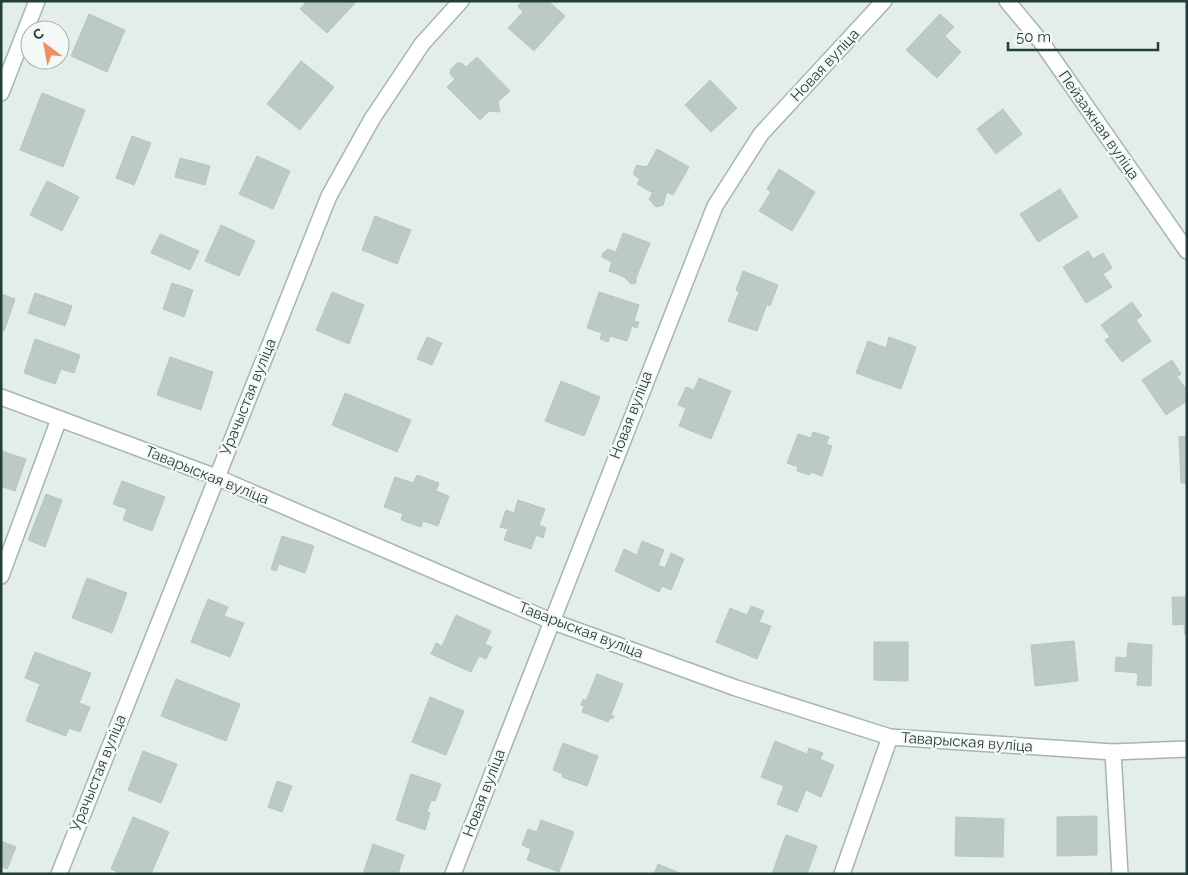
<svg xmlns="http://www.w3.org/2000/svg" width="1188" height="875" viewBox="0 0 1188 875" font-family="Raleway,sans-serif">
<rect width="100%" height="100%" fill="#e3ede9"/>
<!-- building -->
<g fill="#bbcac5" stroke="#b6c6c1">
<path d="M307,1H356V2L327,33L300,9Z"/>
<path d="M522,1H548L565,16L534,51L508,28L523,12L518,6Z"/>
<path d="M89,14L125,30L107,72L71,56Z"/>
<path d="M940,14L954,27L945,36L961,52L937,78L906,50Z"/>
<path d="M477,57L510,91L498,102L500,112L489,111L480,120L447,87L455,79L450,74L451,69L457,63H462L466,67Z"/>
<path d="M301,61L334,87L300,130L267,104Z"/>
<path d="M710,80L737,108L711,132L685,105Z"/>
<path d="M42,93L85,110L63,167L20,150Z"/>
<path d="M1003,109L1022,134L996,154L977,129Z"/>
<path d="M132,136L151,143L134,185L116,178Z"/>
<path d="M657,149L689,167L673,195L667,192L663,205L656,207L649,199L653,193L637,184L640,179L634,175V171L637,165L647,167Z"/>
<path d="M257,156L290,171L273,209L239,194Z"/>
<path d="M180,158L210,166L205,185L175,177Z"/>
<path d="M779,169L815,192L792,231L759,211L771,192L767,189Z"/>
<path d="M47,181L79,197L62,231L30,215Z"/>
<path d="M1060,189L1078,217L1038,242L1020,214Z"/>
<path d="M375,216L411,230L397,264L362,250Z"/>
<path d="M221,225L255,241L239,276L205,261Z"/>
<path d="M623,233L650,243L636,278V283L631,284L624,277L609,271L612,262L602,257L603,253L608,249L616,252Z"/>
<path d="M160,234L199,251L190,270L151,253Z"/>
<path d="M1088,251L1093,259L1103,253L1112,268L1103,274L1112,287L1086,303L1063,267Z"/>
<path d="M743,271L778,285L770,306L767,304L757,331L728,321L739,292L736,290Z"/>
<path d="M172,283L193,290L184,317L163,309Z"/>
<path d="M332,292L364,305L349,344L316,330Z"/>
<path d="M599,292L639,305L634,321L639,322L637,328L632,326L627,341L610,336L608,342L600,339L602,333L587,328Z"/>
<path d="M35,293L72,306L65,326L28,313Z"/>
<path d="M1,294L15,299L4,331L1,330Z"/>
<path d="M1132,302L1142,316L1136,320L1151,341L1122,362L1105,340L1110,337L1101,325Z"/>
<path d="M427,337L442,343L432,365L417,359Z"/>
<path d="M889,337L916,347L901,389L856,373L868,341L886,348Z"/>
<path d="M35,339L80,355L74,373L61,369L55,384L24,373Z"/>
<path d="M170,357L213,372L201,410L157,395Z"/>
<path d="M1172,360L1181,374L1177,377L1187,390V401L1166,415L1142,380Z"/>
<path d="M699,378L731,391L711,439L679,426L686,408L678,405L686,387L694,390Z"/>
<path d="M561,381L600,397L584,436L545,421Z"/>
<path d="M345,393L411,420L397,452L332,425Z"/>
<path d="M813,432L829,437L826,444L832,446L822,476L811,472L810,475L797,471L798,467L787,463L798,434L811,438Z"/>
<path d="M1187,436V483H1181L1179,437Z"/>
<path d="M1,451L26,459L15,491L1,486Z"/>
<path d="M417,475L439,483L436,491L449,496L438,526L423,521L421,527L401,520L403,514L384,507L395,477L413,483Z"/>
<path d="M122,481L165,497L152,531L123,520L127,509L113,504Z"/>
<path d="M46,494L62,500L45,547L28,540Z"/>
<path d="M518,500L545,509L539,525L546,528L543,538L536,535L531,549L504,540L508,529L500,527L506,510L514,513Z"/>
<path d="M282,536L314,546L305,573L279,564L276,571L271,569Z"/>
<path d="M642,541L664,550L658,565L665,568L671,553L684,559L671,590L662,586L659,592L615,571L624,549L637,555Z"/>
<path d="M87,578L127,593L112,633L72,618Z"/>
<path d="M1172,597H1187V635H1185L1184,624L1173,625Z"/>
<path d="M208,599L228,607L224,616L244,623L230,657L191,642Z"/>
<path d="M751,606L764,611L759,622L771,626L757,659L716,642L730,608L747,615Z"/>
<path d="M456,615L491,631L485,644L492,647L486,659L479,656L471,672L431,654L436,643L442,646Z"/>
<path d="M1074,641L1078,681L1035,686L1031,645Z"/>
<path d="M874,642H908V681L874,680Z"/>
<path d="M1128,643L1152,645L1151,686L1137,685L1138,673L1115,671L1116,657L1127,658Z"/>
<path d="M35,652L91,673L79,703L90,707L80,732L69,728L66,736L26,721L40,684L25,678Z"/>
<path d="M597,674L623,684L611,715L614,716L612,719L610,718L608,722L582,712L584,706L581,705L583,699L586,701Z"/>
<path d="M176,679L240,704L226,741L161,716Z"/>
<path d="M430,697L464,711L446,755L412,742Z"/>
<path d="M775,741L807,754L809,748L823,753L820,759L834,765L821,797L806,790L797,812L777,804L784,786L761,777Z"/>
<path d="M563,743L598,756L587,786L562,777L563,774L553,770Z"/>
<path d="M143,751L177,764L161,803L128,790Z"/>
<path d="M411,774L441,784L435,801L431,800L427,812L430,813L425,830L396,820Z"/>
<path d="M277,781L292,786L282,812L268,807Z"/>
<path d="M1097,816V855L1057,856V817Z"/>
<path d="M133,817L169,832L151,874H122L111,869Z"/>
<path d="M956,817L1004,819L1003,857L955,856Z"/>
<path d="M541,820L574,832L559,872L527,860L531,849L522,845L528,829L537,832Z"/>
<path d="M786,835L817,846L807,874H772Z"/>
<path d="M1,841L16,847L7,869L1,866Z"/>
<path d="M373,844L404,855L398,874H363Z"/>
<path d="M658,864L682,874H654Z"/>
</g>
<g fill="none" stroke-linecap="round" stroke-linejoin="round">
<defs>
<g id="minor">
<path d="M1007,1L1042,43L1187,251"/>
<path d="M1,93L37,1"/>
<path d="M1,397L216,477L551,621L736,688L890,737L1113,752L1187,749"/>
<path d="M1,576L59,419"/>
<path d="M1113,752L1120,874"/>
<path d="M59,874L329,196L372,119L422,44L461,1"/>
<path d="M453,874L715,206L761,134L884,1"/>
<path d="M842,874L890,737"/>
</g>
</defs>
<!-- minor casing -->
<use href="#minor" stroke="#a6b5b1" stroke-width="18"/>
<!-- minor -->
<use href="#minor" stroke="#fff" stroke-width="15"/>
</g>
<g text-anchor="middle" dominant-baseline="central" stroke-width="4.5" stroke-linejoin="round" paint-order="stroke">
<!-- street labels -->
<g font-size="15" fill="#233e39" stroke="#f4f9f7">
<text transform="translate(825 65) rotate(-47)">Новая вуліца</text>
<text transform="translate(1099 125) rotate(55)">Пейзажная вуліца</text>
<text transform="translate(248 397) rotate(-68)">Урачыстая вуліца</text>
<text transform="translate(631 415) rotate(-69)">Новая вуліца</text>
<text transform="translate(207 475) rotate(22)">Таварыская вуліца</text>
<text transform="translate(581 630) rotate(21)">Таварыская вуліца</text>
<text transform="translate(967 742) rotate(4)">Таварыская вуліца</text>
<text transform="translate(98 773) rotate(-68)">Урачыстая вуліца</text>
<text transform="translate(484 793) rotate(-69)">Новая вуліца</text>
</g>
</g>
<!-- border -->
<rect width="1188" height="875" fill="none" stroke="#233e39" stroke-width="5"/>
<!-- north arrow -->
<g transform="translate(45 45) rotate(328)"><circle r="24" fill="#f4f9f7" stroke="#a0aeab"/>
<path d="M0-4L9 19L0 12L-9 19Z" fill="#ef8e5f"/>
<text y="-8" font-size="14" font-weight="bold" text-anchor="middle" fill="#233e39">С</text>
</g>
<!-- scale -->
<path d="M1008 42v8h150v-8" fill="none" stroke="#233e39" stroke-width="2.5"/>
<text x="1016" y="42" font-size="15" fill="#233e39" stroke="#f4f9f7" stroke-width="4" paint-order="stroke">50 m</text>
</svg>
